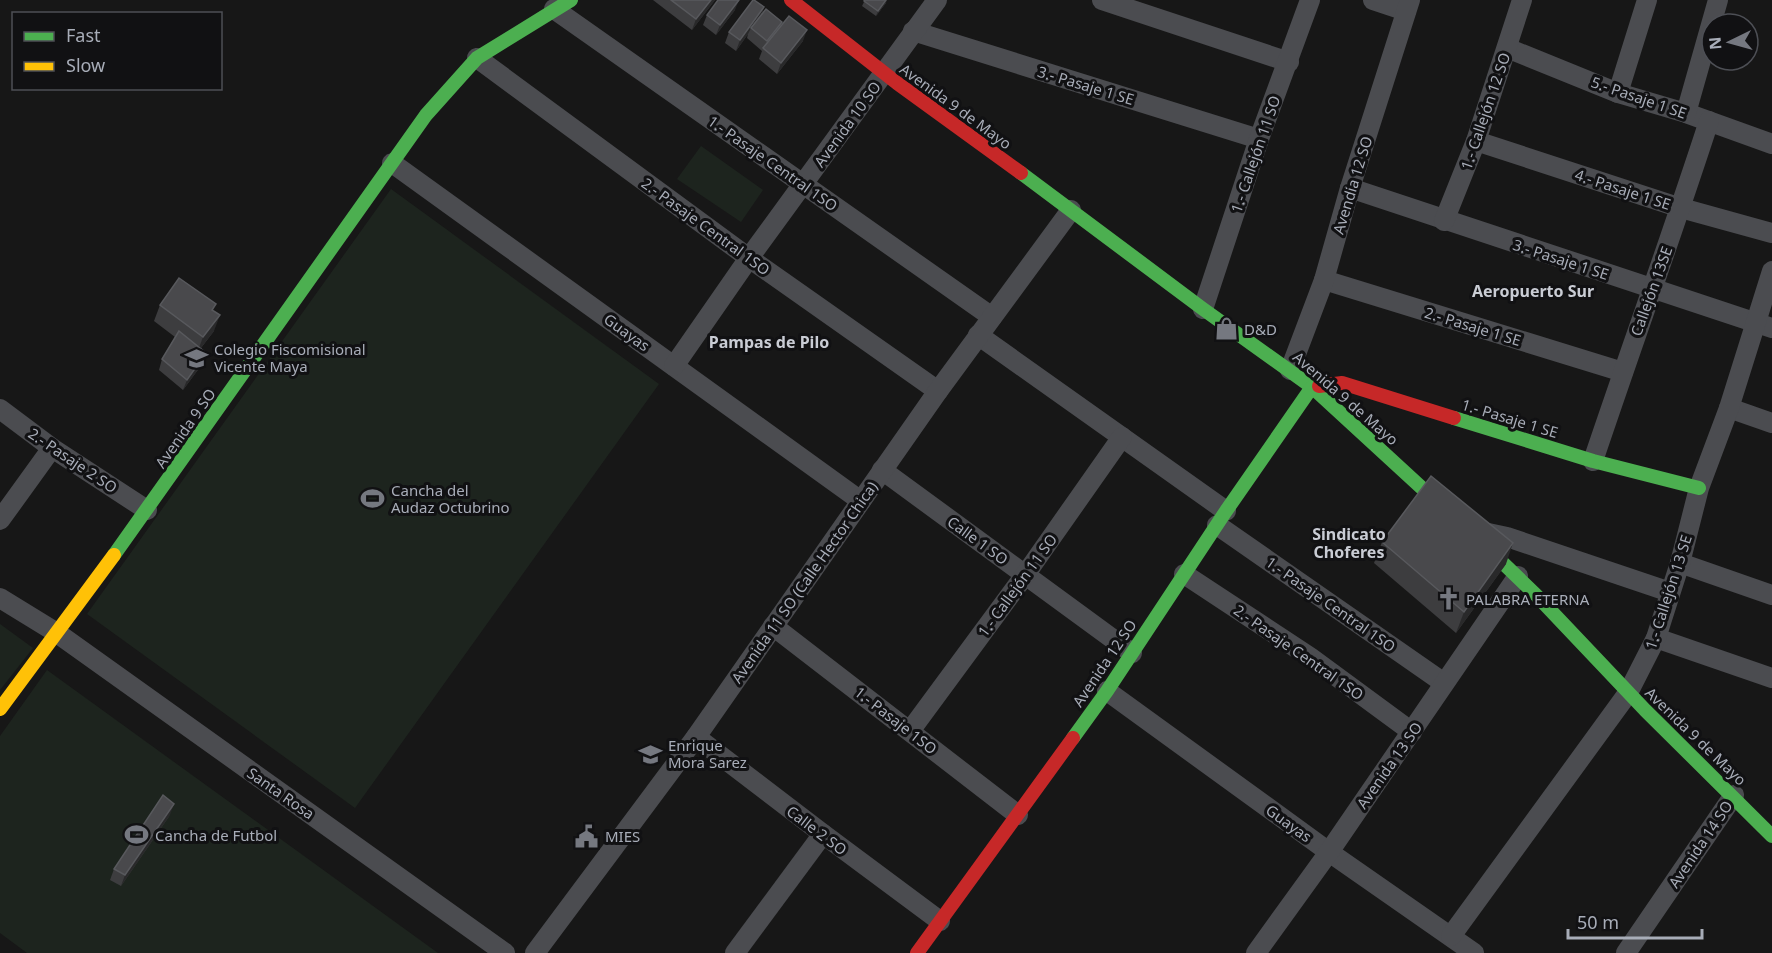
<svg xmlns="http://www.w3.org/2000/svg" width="1772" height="953" viewBox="0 0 1772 953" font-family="'Noto Sans',sans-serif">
<rect width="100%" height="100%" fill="#171717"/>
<!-- green -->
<g fill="#1d241e">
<path d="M701,146L763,190L741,222L677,179Z"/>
<path d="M391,189L659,384L355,808L87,614Z"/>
<path d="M0,624L33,648L0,690Z"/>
<path d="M47,670L438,953H27L0,933V736Z"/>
</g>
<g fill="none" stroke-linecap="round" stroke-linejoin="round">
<!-- street -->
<g stroke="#4b4c50" stroke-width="20">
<path d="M1102,0L1289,62"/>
<path d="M1373,0L1406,11"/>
<path d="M554,9L992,317"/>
<path d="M913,31L1259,139"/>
<path d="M1507,48L1618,93L1686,113L1772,144"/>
<path d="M477,58L749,258L938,391"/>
<path d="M1618,93L1647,0"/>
<path d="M1686,113L1718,0"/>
<path d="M1476,141L1681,208L1772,233"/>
<path d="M392,163L861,501"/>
<path d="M1350,188L1772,328"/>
<path d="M1444,221L1476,141L1522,0"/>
<path d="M1324,280L1623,372"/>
<path d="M1203,309L1259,139L1310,0"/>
<path d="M978,335L1226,511"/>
<path d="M674,366L749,258L937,0"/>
<path d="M1290,370L1324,280L1350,188L1410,0"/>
<path d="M1729,408L1772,423"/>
<path d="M0,409L52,448L147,510"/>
<path d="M1593,461C1631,348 1672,235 1709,121"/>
<path d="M882,470L1132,653"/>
<path d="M0,520L52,448"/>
<path d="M1217,525L1444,683"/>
<path d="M1479,531L1507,537L1670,592"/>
<path d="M1680,563L1772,595"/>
<path d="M1184,574L1310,657L1412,732"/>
<path d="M0,598L57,633L505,953"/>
<path d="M773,626L1018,815"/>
<path d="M1656,638L1772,678"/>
<path d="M1107,691L1329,852L1474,953"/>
<path d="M910,731L1025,575L1122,437"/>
<path d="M696,737L823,834L940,921"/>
<path d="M1451,936L1628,693L1656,638L1680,563L1699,488L1729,408L1772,271"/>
<path d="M535,953L696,737L938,391L1071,210"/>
<path d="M735,953L823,834"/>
<path d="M1256,953L1329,852L1518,576"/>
<path d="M1626,953L1734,795"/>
</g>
<!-- fast -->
<g stroke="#4caf50" stroke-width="14">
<path d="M1021,173L1203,309L1312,387L1449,513"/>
<path d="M1454,418L1593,461L1699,488"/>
<path d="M1478,539L1536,595L1645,710L1772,836"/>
<path d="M114,555L426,115L477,58L571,0"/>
<path d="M1073,738L1107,691L1226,511L1312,387L1319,386"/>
</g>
<!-- slow -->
<path stroke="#ffc107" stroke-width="14" d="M0,709L114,555"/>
<!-- jam -->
<g stroke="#c62828" stroke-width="14">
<path d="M791,0L897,83L1021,173"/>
<path d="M1319,386L1342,383L1454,418"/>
<path d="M917,953L1073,738"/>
</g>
</g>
<!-- wall -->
<g fill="#3d3d3f">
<path d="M653,0H715L692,30Z"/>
<path d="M865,0L886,3L876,16L862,6Z"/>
<path d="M764,7L762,13L782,22L781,26L803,41L777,74L759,59L762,51L747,38L748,34L736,51L725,43L729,32Z"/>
<path d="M735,10L716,35L703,25L707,15Z"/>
<path d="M160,305L213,311L214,331L201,348L206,353L203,363L183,390L159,370L162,359L175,337L154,321Z"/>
<path d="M1382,542L1506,564L1456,633L1374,563Z"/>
<path d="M170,815L121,886L110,880L114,869Z"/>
</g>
<!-- shaded-wall -->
<g fill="#29292a">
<path d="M711,0H715L692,30L696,19Z"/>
<path d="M739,0L735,10L716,35L720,25Z"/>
<path d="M886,0H887L886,3L876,16L878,11Z"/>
<path d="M764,7L760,18L751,28L748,34L736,51L740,40Z"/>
<path d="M807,30L803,41L777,74L781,63Z"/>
<path d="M220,315L214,331L197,353L203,337Z"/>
<path d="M206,353L203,363L183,390L187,380Z"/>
<path d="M1513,543L1506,564L1456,633L1464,612Z"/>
<path d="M174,804L170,815L121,886L125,875Z"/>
</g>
<!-- building -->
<g fill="#49494c" stroke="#58595d" stroke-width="1.5">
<path d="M671,0H711L696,19Z"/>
<path d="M718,0H739L720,25L707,15Z"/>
<path d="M753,0H754L764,7L740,40L729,32Z"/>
<path d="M865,0H886L878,11L864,1Z"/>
<path d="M766,9L782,22L767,41L751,28Z"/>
<path d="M789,16L807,30L781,63L763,48Z"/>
<path d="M179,278L216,304L212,310L220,315L203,337L160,305Z"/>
<path d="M179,331L206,353L187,380L162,359Z"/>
<path d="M1431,476L1513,543L1464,612L1382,542Z"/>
<path d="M163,795L174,804L125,875L114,869Z"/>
</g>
<!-- icons -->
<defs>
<symbol id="shop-bare" viewBox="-9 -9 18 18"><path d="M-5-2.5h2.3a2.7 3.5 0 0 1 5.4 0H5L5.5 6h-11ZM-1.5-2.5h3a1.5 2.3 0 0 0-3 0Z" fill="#757880" stroke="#111113" stroke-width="2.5" paint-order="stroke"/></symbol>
<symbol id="school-bare" viewBox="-9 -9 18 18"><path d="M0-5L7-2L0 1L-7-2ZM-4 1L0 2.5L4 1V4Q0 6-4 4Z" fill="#757880" stroke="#111113" stroke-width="2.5" paint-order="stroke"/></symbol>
<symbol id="stadium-bare" viewBox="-9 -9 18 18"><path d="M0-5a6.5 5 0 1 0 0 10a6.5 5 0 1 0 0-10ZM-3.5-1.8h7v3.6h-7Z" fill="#757880" stroke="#111113" stroke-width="2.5" paint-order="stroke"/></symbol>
<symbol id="church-bare" viewBox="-9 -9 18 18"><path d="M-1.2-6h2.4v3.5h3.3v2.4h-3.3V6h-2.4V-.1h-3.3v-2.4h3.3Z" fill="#757880" stroke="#111113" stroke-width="2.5" paint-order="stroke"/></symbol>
<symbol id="civic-bare" viewBox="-9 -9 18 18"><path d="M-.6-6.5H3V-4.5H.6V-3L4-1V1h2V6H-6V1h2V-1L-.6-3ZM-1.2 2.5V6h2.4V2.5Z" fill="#757880" stroke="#111113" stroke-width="2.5" paint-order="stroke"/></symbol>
</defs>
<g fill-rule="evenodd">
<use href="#shop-bare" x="1210" y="312" width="33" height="33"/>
<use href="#school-bare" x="180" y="342" width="33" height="33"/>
<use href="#stadium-bare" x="356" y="482" width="33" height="33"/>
<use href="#church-bare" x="1432" y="582" width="33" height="33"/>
<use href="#school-bare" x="634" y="738" width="33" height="33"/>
<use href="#stadium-bare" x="120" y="818" width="33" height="33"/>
<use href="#civic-bare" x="570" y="820" width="33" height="33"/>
</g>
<g text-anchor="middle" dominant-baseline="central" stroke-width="6" stroke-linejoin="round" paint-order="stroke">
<!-- street labels -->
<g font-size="15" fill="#a8adb8" stroke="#111113">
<text transform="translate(1086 85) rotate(17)">3.- Pasaje 1 SE</text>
<text transform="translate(1639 97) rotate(19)">5.- Pasaje 1 SE</text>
<text transform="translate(956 106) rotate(36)">Avenida 9 de Mayo</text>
<text transform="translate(1485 111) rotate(-71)">1.- Callejón 12 SO</text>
<text transform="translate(847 124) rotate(-54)">Avenida 10 SO</text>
<text transform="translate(1255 154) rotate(-71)">1.- Callejón 11 SO</text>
<text transform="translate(773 163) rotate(35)">1.- Pasaje Central 1SO</text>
<text transform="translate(1352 185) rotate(-73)">Avendia 12 SO</text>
<text transform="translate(1623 189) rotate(18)">4.- Pasaje 1 SE</text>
<text transform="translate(706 226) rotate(36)">2.- Pasaje Central 1SO</text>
<text transform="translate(1561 259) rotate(18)">3.- Pasaje 1 SE</text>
<text transform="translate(1651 291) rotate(-70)">Callejón 13SE</text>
<text transform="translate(1473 326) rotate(17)">2.- Pasaje 1 SE</text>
<text transform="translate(627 332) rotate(36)">Guayas</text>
<text transform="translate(1346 398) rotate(41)">Avenida 9 de Mayo</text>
<text transform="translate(1510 418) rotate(17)">1.- Pasaje 1 SE</text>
<text transform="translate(185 428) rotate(-55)">Avenida 9 SO</text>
<text transform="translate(73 460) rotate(34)">2.- Pasaje 2 SO</text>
<text transform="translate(978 540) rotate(36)">Calle 1 SO</text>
<text transform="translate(804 582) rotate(-55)">Avenida 11 SO (Calle Hector Chica)</text>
<text transform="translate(1017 585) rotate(-54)">1.- Callejón 11 SO</text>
<text transform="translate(1668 592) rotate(-72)">1.- Callejón 13 SE</text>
<text transform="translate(1331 604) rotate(35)">1.- Pasaje Central 1SO</text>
<text transform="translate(1299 652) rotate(35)">2.- Pasaje Central 1SO</text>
<text transform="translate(1104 663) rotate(-56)">Avenida 12 SO</text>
<text transform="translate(896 720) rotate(38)">1.- Pasaje 1SO</text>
<text transform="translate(1696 736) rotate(44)">Avenida 9 de Mayo</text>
<text transform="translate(1389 765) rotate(-55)">Avenida 13 SO</text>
<text transform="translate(281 793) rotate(35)">Santa Rosa</text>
<text transform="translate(1289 823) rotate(36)">Guayas</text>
<text transform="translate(817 830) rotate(37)">Calle 2 SO</text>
<text transform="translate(1700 844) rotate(-56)">Avenida 14 SO</text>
</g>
<!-- poi labels -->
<g font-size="15" fill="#a8adb8" stroke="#111113" text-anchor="start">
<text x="1244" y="329">D&amp;D</text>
<text x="214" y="349">Colegio Fiscomisional<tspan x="214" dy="17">Vicente Maya</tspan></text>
<text x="391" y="490">Cancha del<tspan x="391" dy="17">Audaz Octubrino</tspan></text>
<text x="1466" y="599">PALABRA ETERNA</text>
<text x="668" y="745">Enrique<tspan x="668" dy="17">Mora Sarez</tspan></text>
<text x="155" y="835">Cancha de Futbol</text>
<text x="605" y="836">MIES</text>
</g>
<!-- neighbourhood labels -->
<g font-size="16" font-weight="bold" fill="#c9ccd4" stroke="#111113">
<text x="1533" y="291">Aeropuerto Sur</text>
<text x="769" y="342">Pampas de Pilo</text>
<text x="1349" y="534">Sindicato<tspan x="1349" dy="18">Choferes</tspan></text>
</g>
</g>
<!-- legend -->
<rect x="12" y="12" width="210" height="78" fill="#111113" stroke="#4d4f55" stroke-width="1.5"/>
<rect x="24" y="32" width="30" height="9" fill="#4caf50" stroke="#4d4f55" stroke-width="1.5"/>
<text x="66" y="42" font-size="18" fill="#a8adb8">Fast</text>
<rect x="24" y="62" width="30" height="9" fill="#ffc107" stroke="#4d4f55" stroke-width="1.5"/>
<text x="66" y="72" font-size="18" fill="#a8adb8">Slow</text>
<!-- north arrow -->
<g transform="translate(1730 42) rotate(265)"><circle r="28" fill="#111113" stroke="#4d4f55" stroke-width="1.5"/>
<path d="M0-4.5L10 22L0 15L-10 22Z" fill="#757880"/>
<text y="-9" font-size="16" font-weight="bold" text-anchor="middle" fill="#a8adb8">N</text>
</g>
<!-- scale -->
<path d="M1568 929v9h134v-9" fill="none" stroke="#a8adb8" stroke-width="3"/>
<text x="1577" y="929" font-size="18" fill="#a8adb8" stroke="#111113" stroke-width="4.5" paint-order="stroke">50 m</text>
</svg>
